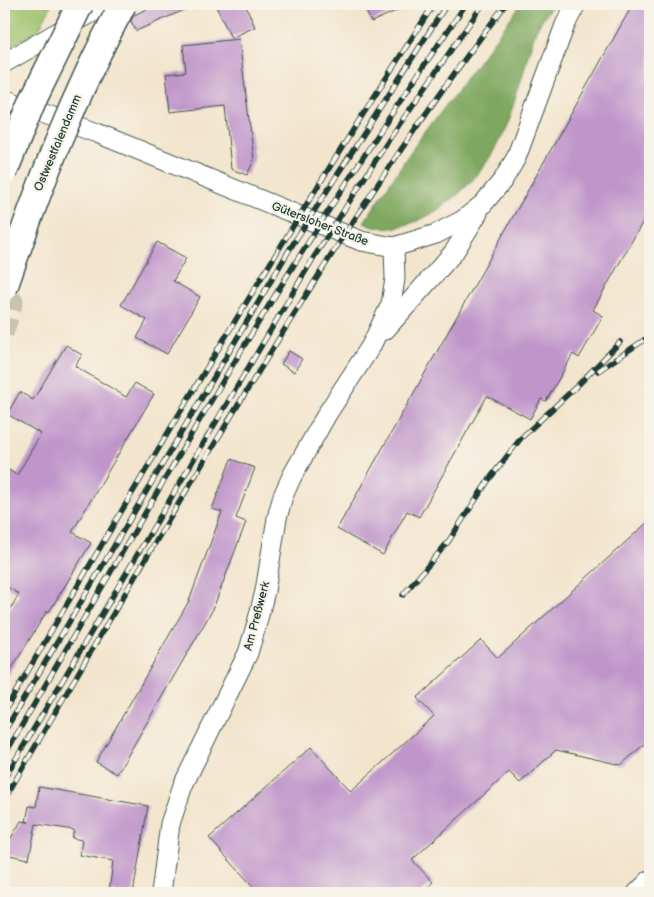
<svg xmlns="http://www.w3.org/2000/svg" width="654" height="897" viewBox="0 0 654 897" font-family="'Balsamiq Sans',sans-serif">
<rect width="100%" height="100%" fill="#f7f3e8"/>
<filter id="ink" filterUnits="userSpaceOnUse"><feTurbulence type="fractalNoise" baseFrequency=".02" numOctaves="2"/><feDisplacementMap in="SourceGraphic" scale="10" xChannelSelector="R" yChannelSelector="G"/><feConvolveMatrix kernelMatrix="1 2 1 2 8 2 1 2 1" color-interpolation-filters="sRGB"/></filter>
<filter id="wash" filterUnits="userSpaceOnUse"><feTurbulence type="fractalNoise" baseFrequency=".0096" numOctaves="4" result="noise"/><feDisplacementMap in="SourceGraphic" scale="20" xChannelSelector="R" yChannelSelector="G"/><feGaussianBlur stdDeviation="1.12" result="paint"/><feColorMatrix in="noise" values="0 0 0 0 0 0 0 0 0 0 0 0 0 0 0 0 0 1.4 0 .05"/><feComposite in="paint" operator="in"/></filter>
<g filter="url(#wash)">
<rect width="100%" height="100%" fill="#f3e5cd"/>
<!-- green -->
<path fill="#9ec16a" stroke="#5e7f4f" d="M4,4H52L39,29L4,51Z"/>
<!-- forest -->
<path fill="#7ea75e" stroke="#4e7249" d="M521,4H553C547,13 539,23 535,33C529,49 526,65 521,81C504,138 489,174 439,209C424,220 397,231 378,227C373,226 368,224 364,222L411,151Z"/>
<g id="blocks">
<!-- building -->
<g fill="#bf95ca">
<path d="M158,4H198L136,31L131,21L134,15Z"/>
<path d="M215,4H245L255,27L231,38Z"/>
<path d="M377,4H412L371,22L365,9Z"/>
<path d="M633,4H650V209L593,310L603,316L579,358L573,354L546,401L541,399L530,419L487,396L419,517L407,511L383,555L337,529Z"/>
<path d="M239,39L254,160L247,175L231,169L225,106L170,112L166,74L186,72L183,45Z"/>
<path d="M157,242L186,258L173,281L200,297L167,354L137,338L147,320L121,305Z"/>
<path d="M66,345L82,355L75,366L126,397L135,383L154,394L72,532L91,543L49,612L47,611L4,681V620L19,594L4,585V467L17,475L41,434L7,414L20,392L33,400Z"/>
<path d="M289,351L302,359L294,372L281,364Z"/>
<path d="M231,459L255,468L236,518L246,522L213,609L117,774L96,762L189,601L222,512L212,509Z"/>
<path d="M650,520V739L621,765L556,750L520,783L509,772L412,860L433,882L421,893H259L209,838L311,747L351,791L434,716L417,698L481,640L498,658Z"/>
<path d="M39,787L148,806L133,893H109L113,861L80,855L82,840L72,838L74,830L36,824L29,859L4,854V850L21,821L29,822H26L29,806L36,807Z"/>
</g>
</g>
</g>
<g filter="url(#ink)">
<use href="#blocks" fill-opacity="0" stroke="#3f564b" stroke-width="1"/>
<g fill="none" stroke-linecap="round" stroke-linejoin="round">
<!-- minor-tunnel -->
<path stroke="#c9c3ae" stroke-width="19" stroke-dasharray="19 9" stroke-linecap="butt" d="M4,298L14,301L4,334"/>
<defs>
<g id="minor">
<path d="M4,63L93,12L112,4"/>
<path d="M4,99L97,133L361,241L394,247L436,234L463,220L483,204L503,180L516,158L565,25L576,4"/>
<path d="M385,330L454,252L478,213"/>
<path d="M161,893L170,824L183,785L248,653L257,623L265,591L277,518L283,496L292,476L327,414L371,346L391,304L395,279L394,247"/>
<path d="M637,893L650,880"/>
</g>
</defs>
<!-- minor casing -->
<use href="#minor" stroke="#3f564b" stroke-width="21"/>
<!-- minor -->
<use href="#minor" stroke="#fff" stroke-width="19"/>
<defs>
<g id="rail">
<path d="M598,371L650,336"/>
<path d="M403,595L448,542L488,481L521,438L579,384L620,342"/>
<path d="M4,712C143,473 283,235 434,4"/>
<path d="M4,732L291,247L447,4"/>
<path d="M4,756C101,590 195,423 297,260C352,173 408,88 466,4"/>
<path d="M4,779L314,257L390,138L483,4"/>
<path d="M4,800C93,647 182,495 275,345C347,228 422,113 506,4"/>
</g>
</defs>
<!-- rail casing -->
<use href="#rail" stroke="#1f3d34" stroke-width="5.5"/>
<!-- rail -->
<use href="#rail" stroke="#f7f3e8" stroke-width="4" stroke-dasharray="11" stroke-linecap="butt"/>
<defs>
<g id="highway-bridge">
<path d="M4,172L33,100L80,4"/>
<path d="M4,288C38,189 73,96 123,4"/>
</g>
</defs>
<!-- highway-bridge casing -->
<use href="#highway-bridge" stroke="#3f564b" stroke-width="29" stroke-linecap="butt"/>
<!-- highway-bridge -->
<use href="#highway-bridge" stroke="#fff" stroke-width="26"/>
</g>
</g>
<g text-anchor="middle" dominant-baseline="central" stroke-width="4.5" stroke-linejoin="round" paint-order="stroke">
<!-- street labels -->
<g font-size="12" fill="#1f3d34" stroke="#f7f3e8">
<text transform="translate(58 143) rotate(-67)">Ostwestfalendamm</text>
<text transform="translate(320 224) rotate(21)">Gütersloher Straße</text>
<text transform="translate(257 616) rotate(-75)">Am Preßwerk</text>
</g>
</g>
<!-- margin -->
<rect width="654" height="897" fill="none" stroke="#f7f3e8" stroke-width="20"/>
</svg>
